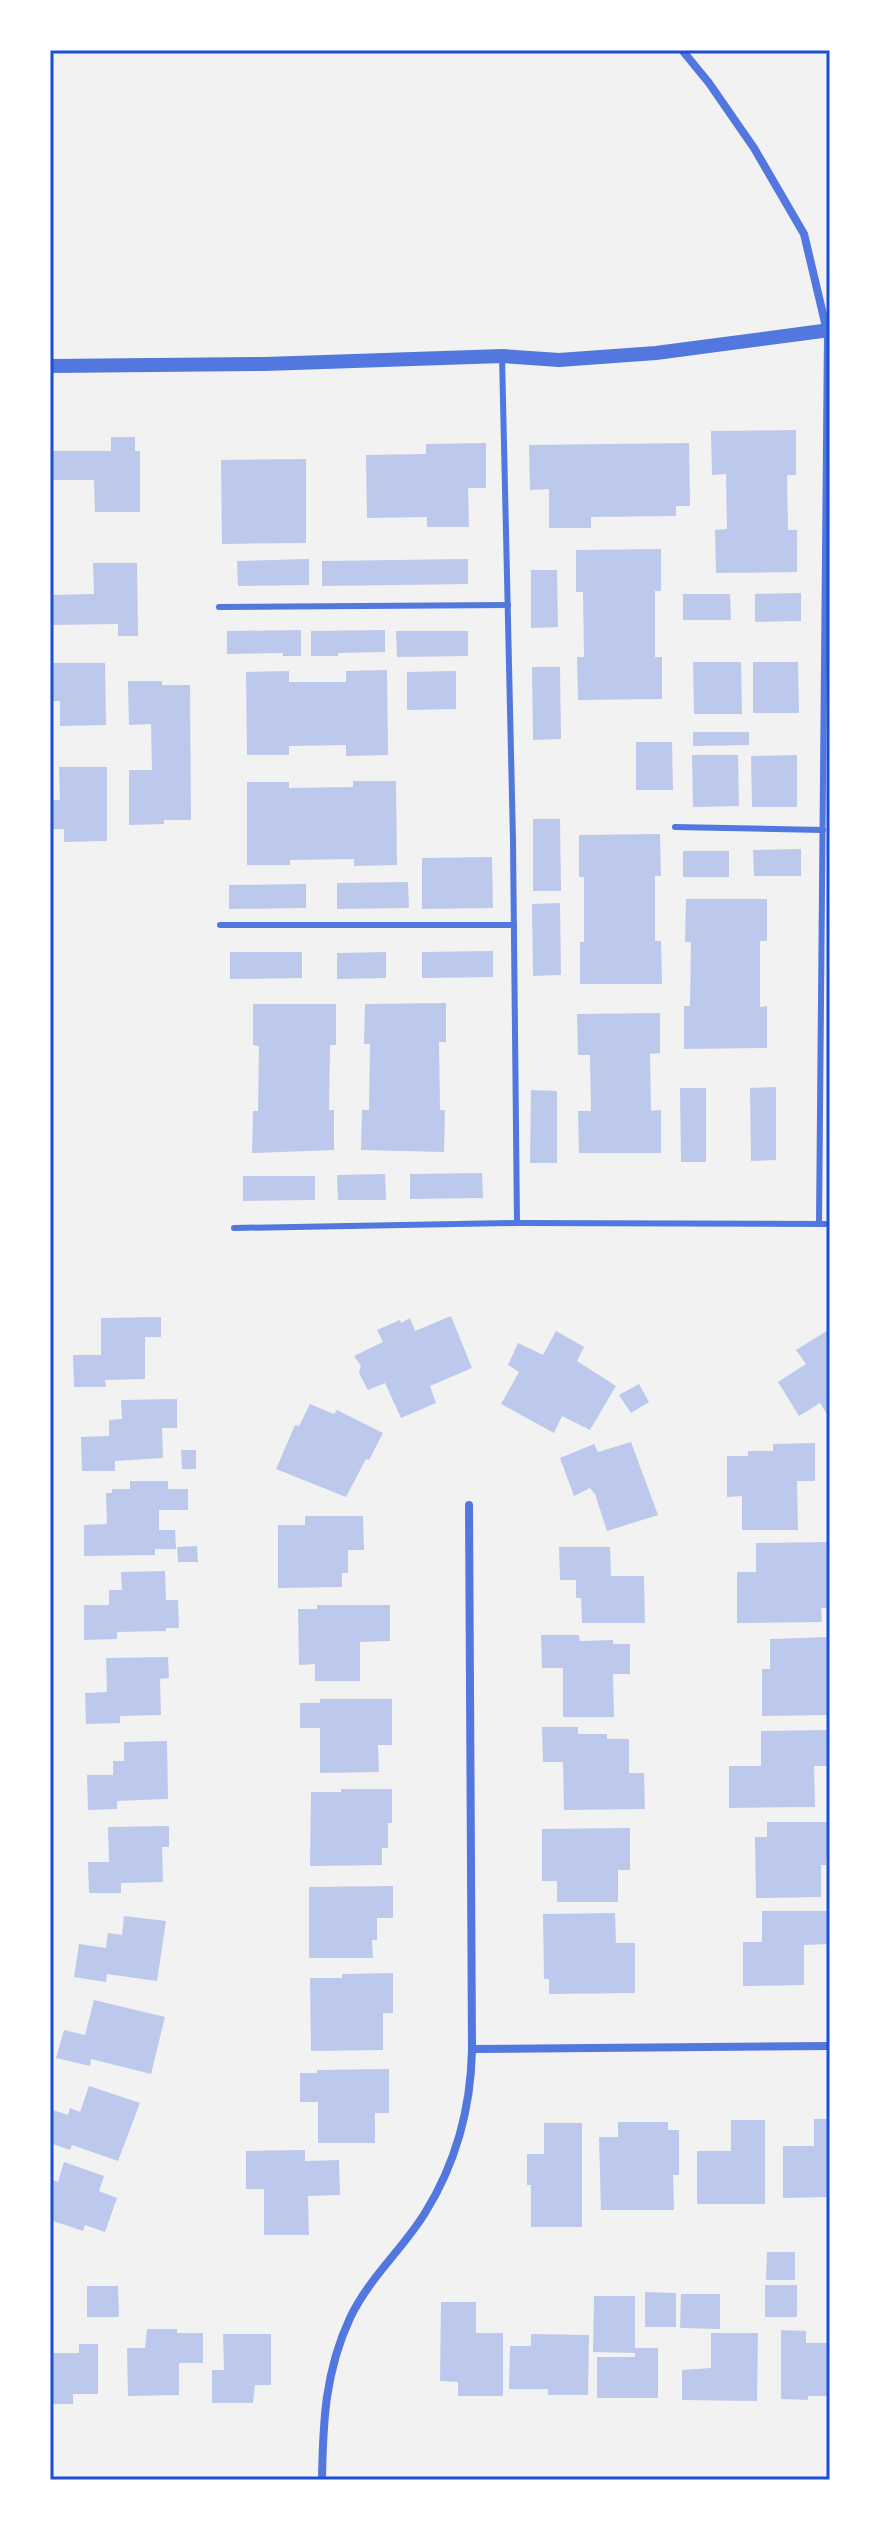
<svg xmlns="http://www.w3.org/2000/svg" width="880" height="2530" viewBox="0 0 880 2530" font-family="'Roboto Serif',serif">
<rect width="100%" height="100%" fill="#f2f2f2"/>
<!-- building -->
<g fill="#bdc9ec">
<path d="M796,430V475H787L788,530H797V572L716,573L715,530L727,529L726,474L712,475L711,431Z"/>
<path d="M111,437H135V451H140V512H95L94,480H50V451H111Z"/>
<path d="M486,443V488H468L469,527H427V517L367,518L366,455L426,454V444Z"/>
<path d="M689,443L690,506H676V516L591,517V528H549V489L530,490L529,445Z"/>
<path d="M306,459V543L222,544L221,460Z"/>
<path d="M661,549V591H655V657H662V699L578,700L577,657H584L583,592H576V550Z"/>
<path d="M309,559V585L238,586L237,561Z"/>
<path d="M468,559V584L322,586V561Z"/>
<path d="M93,563H137L138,636H118V624L50,625V595L94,594Z"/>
<path d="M531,570H557L558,627L531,628Z"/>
<path d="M801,593V621L755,622V594Z"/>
<path d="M683,594H730L731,620H683Z"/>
<path d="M301,630V656H283V653L227,654V631Z"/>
<path d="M385,630V652L338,653V656H311V631Z"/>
<path d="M396,631H468V656L397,657Z"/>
<path d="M693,662H741L742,714H694Z"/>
<path d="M753,662H798L799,713H753Z"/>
<path d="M50,663H105L106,725L60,726V701H50Z"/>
<path d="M532,667H560L561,739L533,740Z"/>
<path d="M387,670L388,755L346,756V745L289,746V755H247L246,672L289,671V682H346V671Z"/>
<path d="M456,671V709L407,710V672Z"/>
<path d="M128,681H162V685H190L191,820H164V824L129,825V770H152L151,724L129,725Z"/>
<path d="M693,732H749V745L693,746Z"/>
<path d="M636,742H672L673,790H636Z"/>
<path d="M692,755H738L739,806L693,807Z"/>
<path d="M797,755V807H752L751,756Z"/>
<path d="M59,767H107V841L64,842V829H50V800H60Z"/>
<path d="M353,781H396L397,865L354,866V859L290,860V865H247V782H289V788L353,787Z"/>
<path d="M533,819H560L561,891H533Z"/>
<path d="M660,834L661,876H655V941H661L662,984H580V942H584V877H579V835Z"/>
<path d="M801,849V876H754L753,850Z"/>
<rect x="683" y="851" width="46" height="26"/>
<path d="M492,857L493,908L422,909V858Z"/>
<path d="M408,882L409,908L337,909V883Z"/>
<path d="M306,884V908L229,909V885Z"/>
<path d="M686,899H767V941H760V1007L767,1006V1048L684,1049V1006H690L691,942H685Z"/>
<path d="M560,903L561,975L533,976L532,904Z"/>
<path d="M493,951V977L422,978V952Z"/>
<path d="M230,952H302V978L230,979Z"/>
<path d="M386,952V978L337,979V953Z"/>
<path d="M446,1003V1042H439L440,1110H445L444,1152L361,1150L362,1110H369L370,1044H364L365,1004Z"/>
<path d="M253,1004H336V1045H330L329,1110H334V1150L252,1153L253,1111H258L259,1046L253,1045Z"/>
<path d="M660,1013V1053L650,1054L651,1111L661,1110V1153H579L578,1111H591L590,1055H578L577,1014Z"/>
<path d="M776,1087V1160L751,1161L750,1088Z"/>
<path d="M680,1088H706V1162H681Z"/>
<path d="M531,1090L557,1091V1163H530Z"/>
<path d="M482,1173L483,1198L410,1199V1174Z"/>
<path d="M385,1174L386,1200H338L337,1175Z"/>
<path d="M243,1176H315V1200L243,1201Z"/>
<path d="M451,1316L472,1368L430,1386L436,1403L401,1418L385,1383L368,1390L359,1373L361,1366L354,1356L383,1342L377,1330L400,1320L401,1323L410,1318L415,1331Z"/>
<path d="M161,1317V1337H145V1379L105,1380L106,1387H74L73,1355H101V1318Z"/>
<path d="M830,1329V1419L820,1403L799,1416L778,1382L806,1364L796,1350Z"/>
<path d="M556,1331L584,1347L577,1361L616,1386L590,1430L562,1416L554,1433L501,1404L519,1372L508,1365L518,1343L543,1355Z"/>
<path d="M639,1384L649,1402L631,1413L619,1395Z"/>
<path d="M177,1399V1428H162L163,1458L115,1461V1471H82L81,1437L109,1436V1420L122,1419L121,1400Z"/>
<path d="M310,1404L334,1414L337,1410L383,1433L369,1460L366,1459L346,1497L276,1469L295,1425L299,1426Z"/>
<path d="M631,1442L658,1515L607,1531L595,1494L590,1488L574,1496L560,1458L594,1444L598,1452Z"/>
<path d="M815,1443V1481H797L798,1530H742V1496L727,1497V1456H748V1451H773V1444Z"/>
<path d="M181,1450H196V1469H182Z"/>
<path d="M130,1481H168V1489H188V1510H159V1530H175L176,1549H155V1555L84,1556V1525L107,1524L106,1493H112V1489H130Z"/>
<path d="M305,1516H363L364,1550H348V1573H342V1587L278,1588V1525H305Z"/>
<path d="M828,1542V1608H821L822,1622L737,1623V1572H756V1543Z"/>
<path d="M197,1546L198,1562H178L177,1547Z"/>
<path d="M559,1547H610L611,1576H644L645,1623H582L581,1598H576V1580H560Z"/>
<path d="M165,1571L166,1600H178L179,1628H166V1631L117,1632V1639L84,1640V1605H109V1590H122L121,1572Z"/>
<path d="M317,1605H390V1641L360,1642V1681H315V1664L299,1665L298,1609H317Z"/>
<path d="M541,1635H579L580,1641L613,1640V1644H630V1674H613L614,1717H563V1668H542Z"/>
<path d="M830,1637V1715L762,1716V1669H770V1639Z"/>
<path d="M168,1657L169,1678L160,1679L161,1715L120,1716V1723L86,1724L85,1693L107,1692L106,1658Z"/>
<path d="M320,1699H392V1745H378L379,1772L320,1773V1728H300V1703H320Z"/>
<path d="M542,1727H578V1734H607V1739H629V1773H644L645,1809L564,1810L563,1762H543Z"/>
<path d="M830,1730V1766H814L815,1807L729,1808V1766H761V1731Z"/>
<path d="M167,1741L168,1799L117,1801V1809L88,1810L87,1775H113V1761H124V1742Z"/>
<path d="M341,1789H392V1823H388V1848H382V1865L310,1866L311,1792H341Z"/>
<path d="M767,1822H830V1858H826V1865H821V1897L756,1898L755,1837H767Z"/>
<path d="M169,1826V1847H162L163,1882L121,1883V1893H89L88,1862H109L108,1827Z"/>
<path d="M630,1828V1870H618V1902H557V1881H542V1829Z"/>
<path d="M393,1886V1918H377V1940H372L373,1958H309V1887Z"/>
<path d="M762,1911H830V1944L804,1945V1985L743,1986V1942H762Z"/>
<path d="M615,1913L616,1943H635V1993L549,1994V1979H544L543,1914Z"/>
<path d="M124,1916L166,1921L157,1981L107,1974L106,1982L74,1977L79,1944L106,1948L108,1933L122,1935Z"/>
<path d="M393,1973V2013H383V2050L311,2051L310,1978H342V1974Z"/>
<path d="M94,2000L165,2017L151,2074L91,2059L90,2066L56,2058L64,2030L85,2035Z"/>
<path d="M389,2069V2113H375V2143H318V2102H300V2073H317V2070Z"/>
<path d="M89,2086L140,2103L118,2161L72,2145L70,2150L50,2143V2109L68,2115L70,2108L80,2112Z"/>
<path d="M814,2119H830V2197L783,2198V2146H814Z"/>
<path d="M731,2120H765V2204H697V2151H731Z"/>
<path d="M618,2122H668V2130H679V2175H673L674,2210H601L599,2137H618Z"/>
<path d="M544,2123H582V2227H531V2185H527V2154H544Z"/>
<path d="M305,2150V2161L339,2160L340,2195L308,2196L309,2235H264V2189H246V2151Z"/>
<path d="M64,2162L104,2176L99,2191L117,2198L105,2232L85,2225L83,2231L50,2220V2179L58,2182Z"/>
<path d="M767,2252H795V2280H766Z"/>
<rect x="765" y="2285" width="32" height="32"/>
<path d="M87,2286H118L119,2317H87Z"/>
<path d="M645,2292L676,2293V2327H645Z"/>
<path d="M681,2294H720V2329L680,2328Z"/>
<path d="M594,2296H635V2348H658V2398H597V2357H635V2353L593,2352Z"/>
<path d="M441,2302H476V2333H503V2396H458V2382L440,2381Z"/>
<path d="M147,2329H177V2333H203V2363H179V2395L128,2396L127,2348H145Z"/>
<path d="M781,2330L806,2331V2343H830V2396H808V2400L781,2399Z"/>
<path d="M711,2333H758L757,2401L682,2400V2370L711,2368Z"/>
<path d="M223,2334H271V2385H255L253,2403H212V2370H224Z"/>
<path d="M531,2334L589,2335L588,2395H548V2389H509L510,2346H531Z"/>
<path d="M79,2344H98V2394H73V2404H50V2353H79Z"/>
</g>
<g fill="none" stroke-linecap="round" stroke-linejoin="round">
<!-- service -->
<g stroke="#5277de" stroke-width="6">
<path d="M502,356L513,841L517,1223"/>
<path d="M219,607L508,605"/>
<path d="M675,827L823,830"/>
<path d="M220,925H514"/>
<path d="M819,1224L827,332"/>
<path d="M234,1228L517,1223L830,1224"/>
</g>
<!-- minor -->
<g stroke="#5277de" stroke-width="8">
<path d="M682,50L709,83L754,148L804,234L827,331"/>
<path d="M472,2049L830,2046"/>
<path d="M322,2480C323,2421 325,2372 350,2318C369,2278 402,2250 425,2213C456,2163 471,2108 472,2049L469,1505"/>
</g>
<!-- tertiary -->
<path stroke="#5277de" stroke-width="14" d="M50,366L265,364L502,356L559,360L656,353L830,330"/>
</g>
<!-- border -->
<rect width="880" height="2530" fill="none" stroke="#ffffff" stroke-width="104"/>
<rect x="52" y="52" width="776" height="2426" fill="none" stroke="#1d4ed8" stroke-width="3"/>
</svg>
